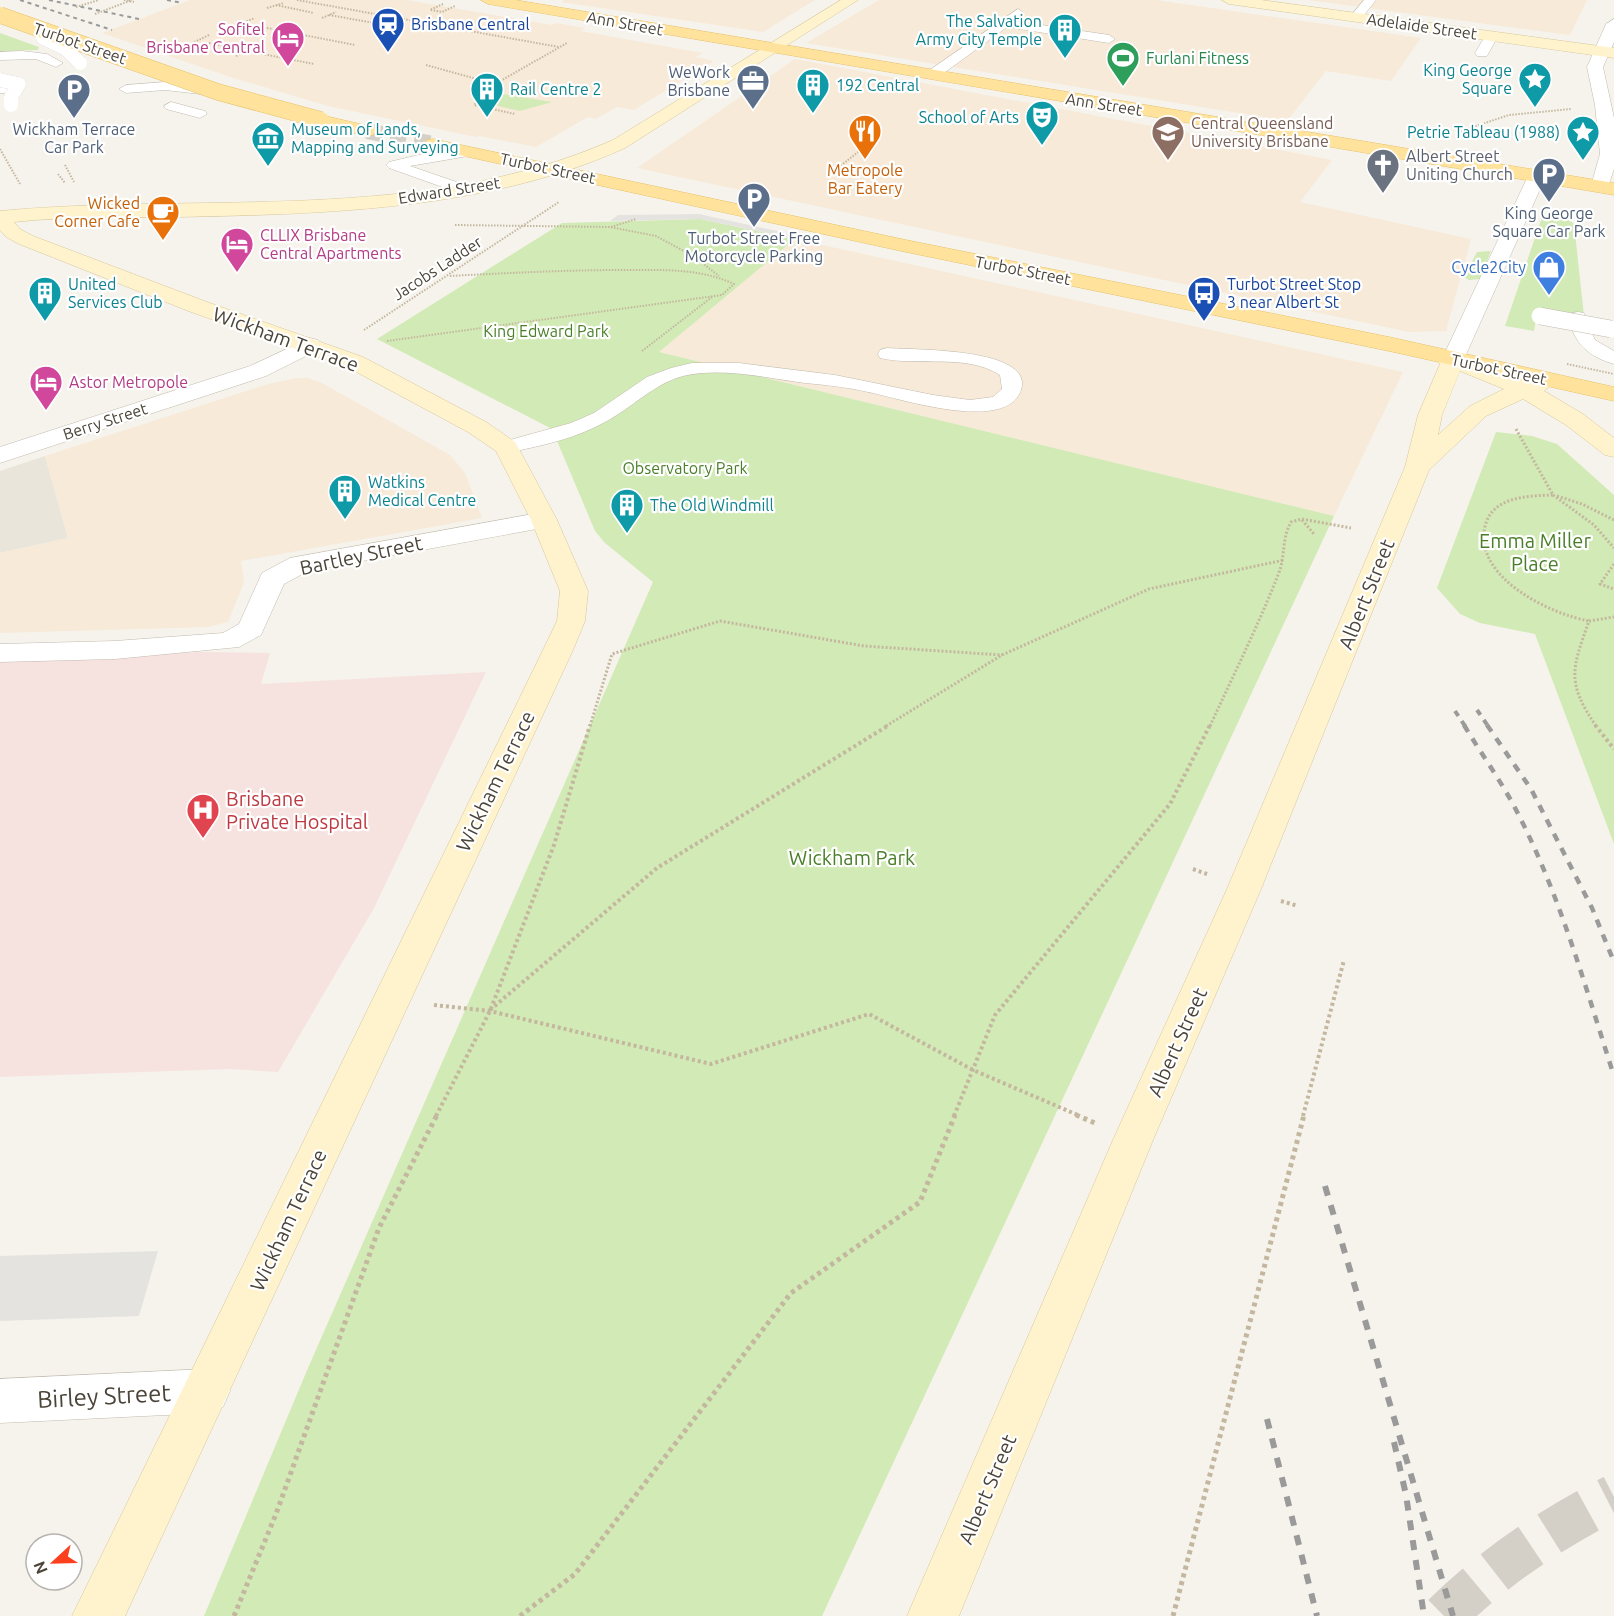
<svg xmlns="http://www.w3.org/2000/svg" width="1614" height="1616" viewBox="0 0 1614 1616" font-family="Ubuntu,sans-serif">
<rect width="100%" height="100%" fill="#f6f3ec"/>
<!-- residential -->
<path fill="#eae5da" d="M45,456L68,538L0,553V471Z"/>
<!-- commercial -->
<g fill="#f7ead8">
<path d="M190,0H407L552,25L556,23L585,28L580,31L703,53L696,57L714,61L634,110L617,107L596,119L588,117L536,147L479,136L476,137L328,106L230,77L102,33Z"/>
<path d="M564,0H815L763,32L561,2Z"/>
<path d="M879,0H1156L1421,38L1391,81L1326,71L1287,121L806,43Z"/>
<path d="M1307,0H1587L1570,35Z"/>
<path d="M795,59L1332,160L1300,202L1471,239L1446,331L1409,332L637,168Z"/>
<path d="M795,239L1403,372L1334,516L659,352Z"/>
<path d="M296,378H308L322,383L450,455L465,473L482,518L241,561L244,582L228,622L208,627L0,633V553L68,538L45,456L268,384Z"/>
</g>
<!-- medical -->
<path fill="#f6e3e0" d="M200,652L270,653L261,684L486,672L374,908L278,1072L231,1069L0,1077V662Z"/>
<!-- green -->
<g fill="#d2eab5">
<path d="M0,33L39,47L38,50L0,51Z"/>
<path d="M503,94L552,102L520,111L482,102Z"/>
<path d="M1561,214L1574,224L1584,316L1538,308L1534,331L1505,326L1541,220Z"/>
<path d="M700,219L795,239L659,352L1334,516L822,1616H204L308,1368L653,582L605,543L595,531L552,429L377,339L562,223Z"/>
<path d="M1491,251L1480,279L1469,280L1464,277L1477,252Z"/>
<path d="M1496,432L1532,436L1557,444L1614,495V844L1535,634L1480,623L1460,614L1437,588Z"/>
</g>
<!-- parking -->
<g fill="#e5e3e0">
<path d="M699,214L800,236L795,239L700,219L610,221L618,215Z"/>
<path d="M158,1251L139,1316L0,1321V1256Z"/>
</g>
<g fill="none" stroke-linecap="round" stroke-linejoin="round">
<!-- secondary-tunnel -->
<path stroke="#d4d0c8" stroke-width="45" stroke-dasharray="45 22" stroke-linecap="butt" d="M1444,1616C1494,1567 1551,1529 1614,1497"/>
<!-- primary-tunnel -->
<path stroke="#d4d0c8" stroke-width="16" stroke-dasharray="16 8" stroke-linecap="butt" d="M367,131L433,144"/>
<defs>
<g id="lane">
<path d="M1364,0H1376L1360,20H1352L1350,17Z"/>
<path d="M1018,9L1024,13L1015,21L1109,35L1115,39L1109,43L1007,27L937,78H927L925,75L927,72Z"/>
<path d="M1492,32L1498,36L1487,56H1477L1475,53L1487,33Z"/>
<path d="M22,51L47,54L63,63L56,67L36,59L0,60V52Z"/>
<path d="M165,82L218,88L225,92L218,96L165,90L126,93L119,89L126,85Z"/>
<path d="M0,85H10L17,89L10,93H0Z"/>
<path d="M171,102L205,111L207,114L200,118L166,109L164,106Z"/>
<path d="M469,148L476,152L474,155L410,166L471,187L473,190L471,193L465,195L389,168L386,165L389,162L423,154Z"/>
<path d="M1578,312L1584,313L1595,340L1614,351V364C1589,357 1573,343 1569,317L1572,313Z"/>
<path d="M887,348C911,350 1035,347 1021,390C1006,434 899,398 868,392C847,387 826,385 805,383C766,378 722,367 683,376C653,384 632,408 605,422C575,439 540,446 506,453L499,451L496,447L499,443L571,423L594,413L647,377L671,368L692,363H739L835,375L933,395L970,400L993,397L1002,389L1000,375C966,353 919,367 880,358L878,354L880,350Z"/>
</g>
<g id="street">
<path d="M1614,19V42L1603,67L1614,118V169L1607,190H1593L1591,186L1600,154L1595,105L1587,67L1606,24Z"/>
<path d="M1537,170L1544,172L1546,176L1464,359L1461,364L1453,366L1445,364L1442,359L1528,176L1530,172Z"/>
<path d="M310,338L318,340L321,345L318,350L266,376L0,463V447L250,366Z"/>
<path d="M544,512L553,514L557,520L553,526L308,571L284,584L261,635L239,647L115,659L0,662V644L115,641L223,633L239,624L262,573L290,558Z"/>
<path d="M207,1369L223,1375L230,1391L223,1407L207,1413L0,1423V1379Z"/>
</g>
<g id="secondary">
<path d="M841,0H858L625,148C488,210 326,214 178,217C123,218 68,216 14,222L20,229L33,236L207,302L363,357L486,422L515,442L518,447L557,520L588,591L585,621L573,650L125,1616H72L543,650L557,621L560,591L531,520L496,451L468,432L347,367L191,312L19,244L6,237L0,230V211C203,192 420,225 613,140Z"/>
<path d="M1222,0H1261L1614,48V58L1229,4Z"/>
<path d="M1446,351L1461,354L1526,382L1539,378L1547,380L1551,385L1544,391L1583,414L1614,438V457L1605,455L1566,425L1523,399L1486,416L1429,470L1261,889L1153,1140L959,1616H907L1113,1140L1227,889L1405,467L1418,415L1440,364L1435,358L1438,353ZM1460,371L1504,389L1470,406L1438,435L1442,415Z"/>
</g>
<g id="primary">
<path d="M481,0H515L1614,183V195L488,4Z"/>
<path d="M321,115L373,127L376,131L373,135L367,136L315,124L312,120L315,116Z"/>
<path d="M433,139L906,240L1389,337L1614,387V401L1389,351L906,252L427,148L424,144L427,140Z"/>
</g>
</defs>
<!-- lane casing -->
<use href="#lane" stroke="#c2bbae" stroke-width="1"/>
<!-- street casing -->
<use href="#street" stroke="#c2bbae" stroke-width="1"/>
<!-- secondary casing -->
<use href="#secondary" stroke="#d6c79b" stroke-width="1"/>
<!-- primary casing -->
<use href="#primary" stroke="#e6c16a" stroke-width="1"/>
<!-- path-far3 -->
<g stroke="#c4b79f" stroke-width="2" stroke-dasharray="1.5 1.5" stroke-linecap="butt">
<path d="M124,0L134,2"/>
<path d="M297,0L559,47"/>
<path d="M443,4L430,10L442,12L455,6"/>
<path d="M276,5L314,13"/>
<path d="M76,7L99,0"/>
<path d="M267,8L284,3"/>
<path d="M329,15L397,27"/>
<path d="M322,18L336,12"/>
<path d="M261,27L273,29"/>
<path d="M227,29L255,18"/>
<path d="M288,32L355,45"/>
<path d="M274,38L300,26"/>
<path d="M209,43L228,47"/>
<path d="M186,46L209,35"/>
<path d="M247,51L314,64"/>
<path d="M236,56L259,45"/>
<path d="M426,65L495,84L474,105L515,114"/>
<path d="M495,84L567,43"/>
<path d="M1461,131L1509,115L1571,109"/>
<path d="M0,149L20,184"/>
<path d="M65,165L74,182"/>
<path d="M58,174L65,183"/>
<path d="M829,175L872,141"/>
<path d="M455,225L610,227L656,236L693,256L719,276"/>
<path d="M611,227L636,219"/>
<path d="M364,330L559,202"/>
<path d="M387,341L722,295L734,284C699,268 663,270 625,270C566,270 508,273 449,276"/>
<path d="M642,351L712,297"/>
</g>
<!-- path-far2 -->
<g stroke="#c4b79f" stroke-width="3" stroke-dasharray="2 2" stroke-linecap="butt">
<path d="M1516,429L1553,495C1524,496 1488,497 1484,532C1479,580 1551,614 1589,621"/>
<path d="M1553,495L1594,525L1614,548"/>
<path d="M1557,496L1582,504L1614,520"/>
<path d="M1302,520L1314,534"/>
<path d="M1614,564L1600,584L1614,589"/>
<path d="M590,726L612,654L720,621L864,646L1002,655"/>
<path d="M886,726L1002,655L1149,589L1284,560"/>
<path d="M1210,726C1233,676 1258,626 1278,575C1286,556 1281,540 1291,522L1302,519L1351,528"/>
<path d="M1596,726C1566,682 1572,669 1589,621L1614,617"/>
</g>
<!-- path-far1 -->
<g stroke="#c4b79f" stroke-width="4" stroke-dasharray="3 3" stroke-linecap="butt">
<path d="M1595,725L1614,749"/>
<path d="M1193,869L1207,874"/>
<path d="M1281,901L1298,906"/>
<path d="M434,1005L490,1011L711,1064L869,1014L973,1070L1080,1116"/>
<path d="M490,1010L657,868L889,725"/>
<path d="M436,1116L490,1011L554,845L590,725"/>
<path d="M954,1116L995,1015L1170,804L1210,725"/>
</g>
<!-- path -->
<g stroke="#c4b79f" stroke-width="5" stroke-dasharray="4 4" stroke-linecap="butt">
<path d="M1076,1115L1095,1123"/>
<path d="M234,1616L276,1514L379,1228L437,1115"/>
<path d="M520,1616L575,1574L791,1293L920,1202L955,1115"/>
</g>
<!-- lane -->
<use href="#lane" fill="#fff" fill-rule="evenodd"/>
<!-- street -->
<use href="#street" fill="#fff" fill-rule="evenodd"/>
<!-- secondary -->
<use href="#secondary" fill="#fff3cd" fill-rule="evenodd"/>
<!-- primary -->
<use href="#primary" fill="#ffe39c" fill-rule="evenodd"/>
<!-- rail-far3 -->
<g stroke="#9a9a9a" stroke-width="2" stroke-dasharray="4 4" stroke-linecap="butt">
<path d="M20,0L112,30"/>
<path d="M49,0L139,19"/>
<path d="M167,0L182,3"/>
</g>
<!-- rail-far2 -->
<g stroke="#9a9a9a" stroke-width="4" stroke-dasharray="6 6" stroke-linecap="butt">
<path d="M1477,710L1488,726"/>
<path d="M1455,711L1465,726"/>
</g>
<!-- rail-far1 -->
<g stroke="#9a9a9a" stroke-width="4.5" stroke-dasharray="8 8" stroke-linecap="butt">
<path d="M1464,725C1480,752 1499,778 1514,806C1559,891 1585,986 1614,1076"/>
<path d="M1487,725L1531,789L1592,908L1614,962"/>
</g>
<!-- rail -->
<g stroke="#9a9a9a" stroke-width="6" stroke-dasharray="10 10" stroke-linecap="butt">
<path d="M1325,1186L1453,1616"/>
<path d="M1267,1419L1317,1616"/>
<path d="M1394,1442L1406,1495L1424,1616"/>
</g>
<defs>
<g id="lane-bridge-far1">
<path d="M42,30L43,38L66,49L80,63"/>
<path d="M0,80L19,84L11,97V105"/>
</g>
<path id="lane-bridge" d="M1540,316L1611,329"/>
<path id="primary-bridge" d="M0,15L218,92L321,120"/>
</defs>
<!-- lane-bridge-far1 casing -->
<use href="#lane-bridge-far1" stroke="#c2bbae" stroke-width="14" stroke-linecap="butt"/>
<!-- lane-bridge casing -->
<use href="#lane-bridge" stroke="#c2bbae" stroke-width="18" stroke-linecap="butt"/>
<!-- primary-bridge casing -->
<use href="#primary-bridge" stroke="#e6c16a" stroke-width="17" stroke-linecap="butt"/>
<!-- path-bridge-far2 -->
<g stroke="#c4b79f" stroke-width="2" stroke-dasharray="1.5 1.5" stroke-linecap="butt">
<path d="M95,14L132,0"/>
<path d="M1567,364L1614,374"/>
</g>
<!-- path-bridge-far1 -->
<path stroke="#c4b79f" stroke-width="4" stroke-dasharray="3 3" stroke-linecap="butt" d="M1303,1116L1344,960"/>
<!-- path-bridge -->
<path stroke="#c4b79f" stroke-width="5" stroke-dasharray="4 4" stroke-linecap="butt" d="M1173,1616L1304,1115"/>
<!-- lane-bridge-far1 -->
<use href="#lane-bridge-far1" stroke="#fff" stroke-width="14"/>
<!-- lane-bridge -->
<use href="#lane-bridge" stroke="#fff" stroke-width="17"/>
<!-- primary-bridge -->
<use href="#primary-bridge" stroke="#ffe39c" stroke-width="16"/>
</g>
<!-- icons -->
<defs>
<symbol id="station-pin" viewBox="-11 -11 22 30"><path d="M0 17L-7.5 6A9.5 9.5 0 1 1 7.5 6Z" fill="#1a4fb4" stroke="#fff"/><path d="M-3-6H3Q5-6 5-4V2Q5 4 3 4L4.5 6H3L1.5 4h-3L-3 6H-4.5L-3 4Q-5 4-5 2V-4Q-5-6-3-6ZM-3.5-4v3h7v-3ZM-3.5 1v1.5H-2V1ZM2 1v1.5H3.5V1Z" fill="#fff"/></symbol>
<symbol id="building-pin" viewBox="-11 -11 22 30"><path d="M0 17L-7.5 6A9.5 9.5 0 1 1 7.5 6Z" fill="#0f9aa8" stroke="#fff"/><path d="M-4-6H4V6H1V3H-1V6H-4ZM-2.5-4.3h1.7v1.8h-1.7ZM.8-4.3h1.7v1.8H.8ZM-2.5-1h1.7V.8h-1.7ZM.8-1h1.7V.8H.8Z" fill="#fff"/></symbol>
<symbol id="hotel-pin" viewBox="-11 -11 22 30"><path d="M0 17L-7.5 6A9.5 9.5 0 1 1 7.5 6Z" fill="#d1479c" stroke="#fff"/><path d="M-6-4.5h1.5V1H6V5H4.5V3h-9V5H-6ZM-4 0a1.8 1.8 0 1 1 3.6 0ZM.5 0V-2.5h3Q6-2.5 6 0Z" fill="#fff"/></symbol>
<symbol id="stadium-pin" viewBox="-11 -11 22 30"><path d="M0 17L-7.5 6A9.5 9.5 0 1 1 7.5 6Z" fill="#2e9e5b" stroke="#fff"/><path d="M0-5a6.5 5 0 1 0 0 10a6.5 5 0 1 0 0-10ZM-3.5-1.8h7v3.6h-7Z" fill="#fff"/></symbol>
<symbol id="sight-pin" viewBox="-11 -11 22 30"><path d="M0 17L-7.5 6A9.5 9.5 0 1 1 7.5 6Z" fill="#0f9aa8" stroke="#fff"/><path d="M0-6L1.8-2.2L6-1.7L2.9 1.2L3.7 5.4L0 3.3L-3.7 5.4L-2.9 1.2L-6-1.7L-1.8-2.2Z" fill="#fff"/></symbol>
<symbol id="office-pin" viewBox="-11 -11 22 30"><path d="M0 17L-7.5 6A9.5 9.5 0 1 1 7.5 6Z" fill="#5c6f8a" stroke="#fff"/><path d="M-6-3h4V-5.5h4V-3h4V5H-6ZM-1-4.5V-3h2v-1.5ZM-6 0V1H6V0Z" fill="#fff"/></symbol>
<symbol id="parking-pin" viewBox="-11 -11 22 30"><path d="M0 17L-7.5 6A9.5 9.5 0 1 1 7.5 6Z" fill="#5c6f8a" stroke="#fff"/><path d="M-3.5-5.5H1a3.5 3.5 0 0 1 0 7H-1V5.5H-3.5ZM-1-3.4V-.6H.8a1.4 1.4 0 0 0 0-2.8Z" fill="#fff"/></symbol>
<symbol id="theatre-pin" viewBox="-11 -11 22 30"><path d="M0 17L-7.5 6A9.5 9.5 0 1 1 7.5 6Z" fill="#0f9aa8" stroke="#fff"/><path d="M-5-5.5Q0-4 5-5.5V0Q5 5 0 6Q-5 5-5 0ZM-3.3-2.5H-1v1.5H-3.3ZM1-2.5H3.3v1.5H1ZM-2.8 1Q0 5.5 2.8 1Z" fill="#fff"/></symbol>
<symbol id="restaurant-pin" viewBox="-11 -11 22 30"><path d="M0 17L-7.5 6A9.5 9.5 0 1 1 7.5 6Z" fill="#e8710a" stroke="#fff"/><path d="M-5-6h1v4h1v-4h1v4h1v-4h1v5L-1.5 .5V6h-2V.5L-5-1ZM5-6V6H3V1.5H1.5Q1.5-4 5-6Z" fill="#fff"/></symbol>
<symbol id="university-pin" viewBox="-11 -11 22 30"><path d="M0 17L-7.5 6A9.5 9.5 0 1 1 7.5 6Z" fill="#8d6e63" stroke="#fff"/><path d="M0-5L7-2L0 1L-7-2ZM-4 1L0 2.5L4 1V4Q0 6-4 4Z" fill="#fff"/></symbol>
<symbol id="museum-pin" viewBox="-11 -11 22 30"><path d="M0 17L-7.5 6A9.5 9.5 0 1 1 7.5 6Z" fill="#0f9aa8" stroke="#fff"/><path d="M0-6L6-3V-2H-6V-3ZM-5-1h2V3h-2ZM-1-1h2V3h-2ZM3-1h2V3H3ZM-6 4H6V6H-6Z" fill="#fff"/></symbol>
<symbol id="church-pin" viewBox="-11 -11 22 30"><path d="M0 17L-7.5 6A9.5 9.5 0 1 1 7.5 6Z" fill="#6b7280" stroke="#fff"/><path d="M-1.2-6h2.4v3.5h3.3v2.4h-3.3V6h-2.4V-.1h-3.3v-2.4h3.3Z" fill="#fff"/></symbol>
<symbol id="cafe-pin" viewBox="-11 -11 22 30"><path d="M0 17L-7.5 6A9.5 9.5 0 1 1 7.5 6Z" fill="#e8710a" stroke="#fff"/><path d="M-5.5-4.5H6V0H3Q3 3.5 0 3.5H-2.5Q-5.5 3.5-5.5 0ZM3-3.2v2h1.7v-2ZM-6 4.5H4V6H-6Z" fill="#fff"/></symbol>
<symbol id="shop-pin" viewBox="-11 -11 22 30"><path d="M0 17L-7.5 6A9.5 9.5 0 1 1 7.5 6Z" fill="#3f7fe0" stroke="#fff"/><path d="M-5-2.5h2.3a2.7 3.5 0 0 1 5.4 0H5L5.5 6h-11ZM-1.5-2.5h3a1.5 2.3 0 0 0-3 0Z" fill="#fff"/></symbol>
<symbol id="bus-pin" viewBox="-11 -11 22 30"><path d="M0 17L-7.5 6A9.5 9.5 0 1 1 7.5 6Z" fill="#1a4fb4" stroke="#fff"/><path d="M-5-6H5V4H4V6H2V4H-2V6H-4V4H-5ZM-3.5-4V0h7V-4ZM-3.5 1.2v1.5H-2V1.2ZM2 1.2v1.5H3.5V1.2Z" fill="#fff"/></symbol>
<symbol id="hospital-pin" viewBox="-11 -11 22 30"><path d="M0 17L-7.5 6A9.5 9.5 0 1 1 7.5 6Z" fill="#e0444e" stroke="#fff"/><path d="M-5-5h3v3.5h4V-5h3V5h-3V1.5h-4V5h-3Z" fill="#fff"/></symbol>
</defs>
<g fill-rule="evenodd">
<use href="#station-pin" x="369" y="5" width="38" height="52"/>
<use href="#building-pin" x="1046" y="11" width="38" height="52"/>
<use href="#hotel-pin" x="269" y="19" width="38" height="52"/>
<use href="#stadium-pin" x="1104" y="39" width="38" height="52"/>
<use href="#sight-pin" x="1516" y="60" width="38" height="52"/>
<use href="#office-pin" x="734" y="62" width="38" height="52"/>
<use href="#building-pin" x="794" y="66" width="38" height="52"/>
<use href="#building-pin" x="468" y="70" width="38" height="52"/>
<use href="#parking-pin" x="55" y="71" width="38" height="52"/>
<use href="#theatre-pin" x="1023" y="98" width="38" height="52"/>
<use href="#restaurant-pin" x="846" y="112" width="38" height="52"/>
<use href="#university-pin" x="1149" y="113" width="38" height="52"/>
<use href="#sight-pin" x="1564" y="113" width="38" height="52"/>
<use href="#museum-pin" x="249" y="119" width="38" height="52"/>
<use href="#church-pin" x="1364" y="146" width="38" height="52"/>
<use href="#parking-pin" x="1530" y="155" width="38" height="52"/>
<use href="#parking-pin" x="735" y="180" width="38" height="52"/>
<use href="#cafe-pin" x="144" y="193" width="38" height="52"/>
<use href="#hotel-pin" x="218" y="225" width="38" height="52"/>
<use href="#shop-pin" x="1530" y="248" width="38" height="52"/>
<use href="#building-pin" x="26" y="274" width="38" height="52"/>
<use href="#bus-pin" x="1185" y="274" width="38" height="52"/>
<use href="#hotel-pin" x="27" y="363" width="38" height="52"/>
<use href="#building-pin" x="326" y="472" width="38" height="52"/>
<use href="#building-pin" x="608" y="486" width="38" height="52"/>
<use href="#hospital-pin" x="184" y="791" width="38" height="52"/>
</g>
<g text-anchor="middle" dominant-baseline="central" stroke-width="4.5" stroke-linejoin="round" paint-order="stroke">
<!-- far-culture labels -->
<g font-size="16" fill="#0d838f" stroke="#fff" text-anchor="start">
<text x="1042" y="21" text-anchor="end">The Salvation<tspan x="1042" dy="18">Army City Temple</tspan></text>
<text x="1512" y="70" text-anchor="end">King George<tspan x="1512" dy="18">Square</tspan></text>
<text x="836" y="85">192 Central</text>
<text x="510" y="89">Rail Centre 2</text>
<text x="1019" y="117" text-anchor="end">School of Arts</text>
<text x="291" y="129">Museum of Lands,<tspan x="291" dy="18">Mapping and Surveying</tspan></text>
<text x="1560" y="132" text-anchor="end">Petrie Tableau (1988)</text>
<text x="68" y="284">United<tspan x="68" dy="18">Services Club</tspan></text>
<text x="368" y="482">Watkins<tspan x="368" dy="18">Medical Centre</tspan></text>
<text x="650" y="505">The Old Windmill</text>
</g>
<!-- far-street labels -->
<g font-size="16" fill="#4b4439" stroke="#fff">
<text transform="translate(625 23) rotate(10)">Ann Street</text>
<text transform="translate(1422 26) rotate(8)">Adelaide Street</text>
<text transform="translate(80 43) rotate(19)">Turbot Street</text>
<text transform="translate(1104 104) rotate(9)">Ann Street</text>
<text transform="translate(548 168) rotate(12)">Turbot Street</text>
<text transform="translate(449 190) rotate(-9)">Edward Street</text>
<text transform="translate(437 268) rotate(-33)">Jacobs Ladder</text>
<text transform="translate(1023 270) rotate(11)">Turbot Street</text>
<text transform="translate(1499 369) rotate(12)">Turbot Street</text>
<text transform="translate(105 421) rotate(-18)">Berry Street</text>
</g>
<!-- far-transit labels -->
<g font-size="16" fill="#164399" stroke="#fff" text-anchor="start">
<text x="411" y="24">Brisbane Central</text>
<text x="1227" y="284">Turbot Street Stop<tspan x="1227" dy="18">3 near Albert St</tspan></text>
</g>
<!-- far-hotel labels -->
<g font-size="16" fill="#b23c85" stroke="#fff" text-anchor="start">
<text x="265" y="29" text-anchor="end">Sofitel<tspan x="265" dy="18">Brisbane Central</tspan></text>
<text x="260" y="235">CLLIX Brisbane<tspan x="260" dy="18">Central Apartments</tspan></text>
<text x="69" y="382">Astor Metropole</text>
</g>
<!-- far-leisure labels -->
<g font-size="16" fill="#27864d" stroke="#fff" text-anchor="start">
<text x="1146" y="58">Furlani Fitness</text>
</g>
<!-- far-service labels -->
<g font-size="16" fill="#4e5e75" stroke="#fff">
<text x="730" y="72" text-anchor="end">WeWork<tspan x="730" dy="18">Brisbane</tspan></text>
<text x="74" y="129">Wickham Terrace<tspan x="74" dy="18">Car Park</tspan></text>
<text x="1549" y="213">King George<tspan x="1549" dy="18">Square Car Park</tspan></text>
<text x="754" y="238">Turbot Street Free<tspan x="754" dy="18">Motorcycle Parking</tspan></text>
</g>
<!-- far-education labels -->
<g font-size="16" fill="#785e54" stroke="#fff" text-anchor="start">
<text x="1191" y="123">Central Queensland<tspan x="1191" dy="18">University Brisbane</tspan></text>
</g>
<!-- far-worship labels -->
<g font-size="16" fill="#5b616d" stroke="#fff" text-anchor="start">
<text x="1406" y="156">Albert Street<tspan x="1406" dy="18">Uniting Church</tspan></text>
</g>
<!-- far-food labels -->
<g font-size="16" fill="#c56008" stroke="#fff">
<text x="865" y="170">Metropole<tspan x="865" dy="18">Bar Eatery</tspan></text>
<text x="140" y="203" text-anchor="end">Wicked<tspan x="140" dy="18">Corner Cafe</tspan></text>
</g>
<!-- far-shop labels -->
<g font-size="16" fill="#366cbe" stroke="#fff" text-anchor="end">
<text x="1526" y="267">Cycle2City</text>
</g>
<!-- far-park labels -->
<g font-size="16" fill="#4a7f2a" stroke="#fff">
<text x="546" y="331">King Edward Park</text>
<text x="685" y="468">Observatory Park</text>
</g>
<!-- street labels -->
<g font-size="20" fill="#4b4439" stroke="#fff">
<text transform="translate(286 339) rotate(20)">Wickham Terrace</text>
<text transform="translate(361 555) rotate(-12)">Bartley Street</text>
<text transform="translate(1366 594) rotate(-68)">Albert Street</text>
<text transform="translate(495 781) rotate(-64)">Wickham Terrace</text>
<text transform="translate(1177 1042) rotate(-66)">Albert Street</text>
<text transform="translate(288 1220) rotate(-65)">Wickham Terrace</text>
<text transform="translate(987 1489) rotate(-67)">Albert Street</text>
</g>
<!-- park labels -->
<g font-size="20" fill="#4a7f2a" stroke="#fff">
<text x="1535" y="540">Emma Miller<tspan x="1535" dy="23">Place</tspan></text>
<text x="852" y="857">Wickham Park</text>
</g>
<!-- health labels -->
<g font-size="20" fill="#be3a42" stroke="#fff" text-anchor="start">
<text x="226" y="798">Brisbane<tspan x="226" dy="23">Private Hospital</tspan></text>
</g>
<!-- near-street labels -->
<g font-size="24" fill="#4b4439" stroke="#fff">
<text transform="translate(104 1396) rotate(-3)">Birley Street</text>
</g>
</g>
<!-- north arrow -->
<g transform="translate(54 1562) rotate(248)"><circle r="28" fill="#ffffff" stroke="#b7b4b0" stroke-width="1.5"/>
<path d="M0-4.5L10 22L0 15L-10 22Z" fill="#fc3f1d"/>
<text y="-9" font-size="16" font-weight="bold" text-anchor="middle" fill="#4b4439">N</text>
</g>
</svg>
